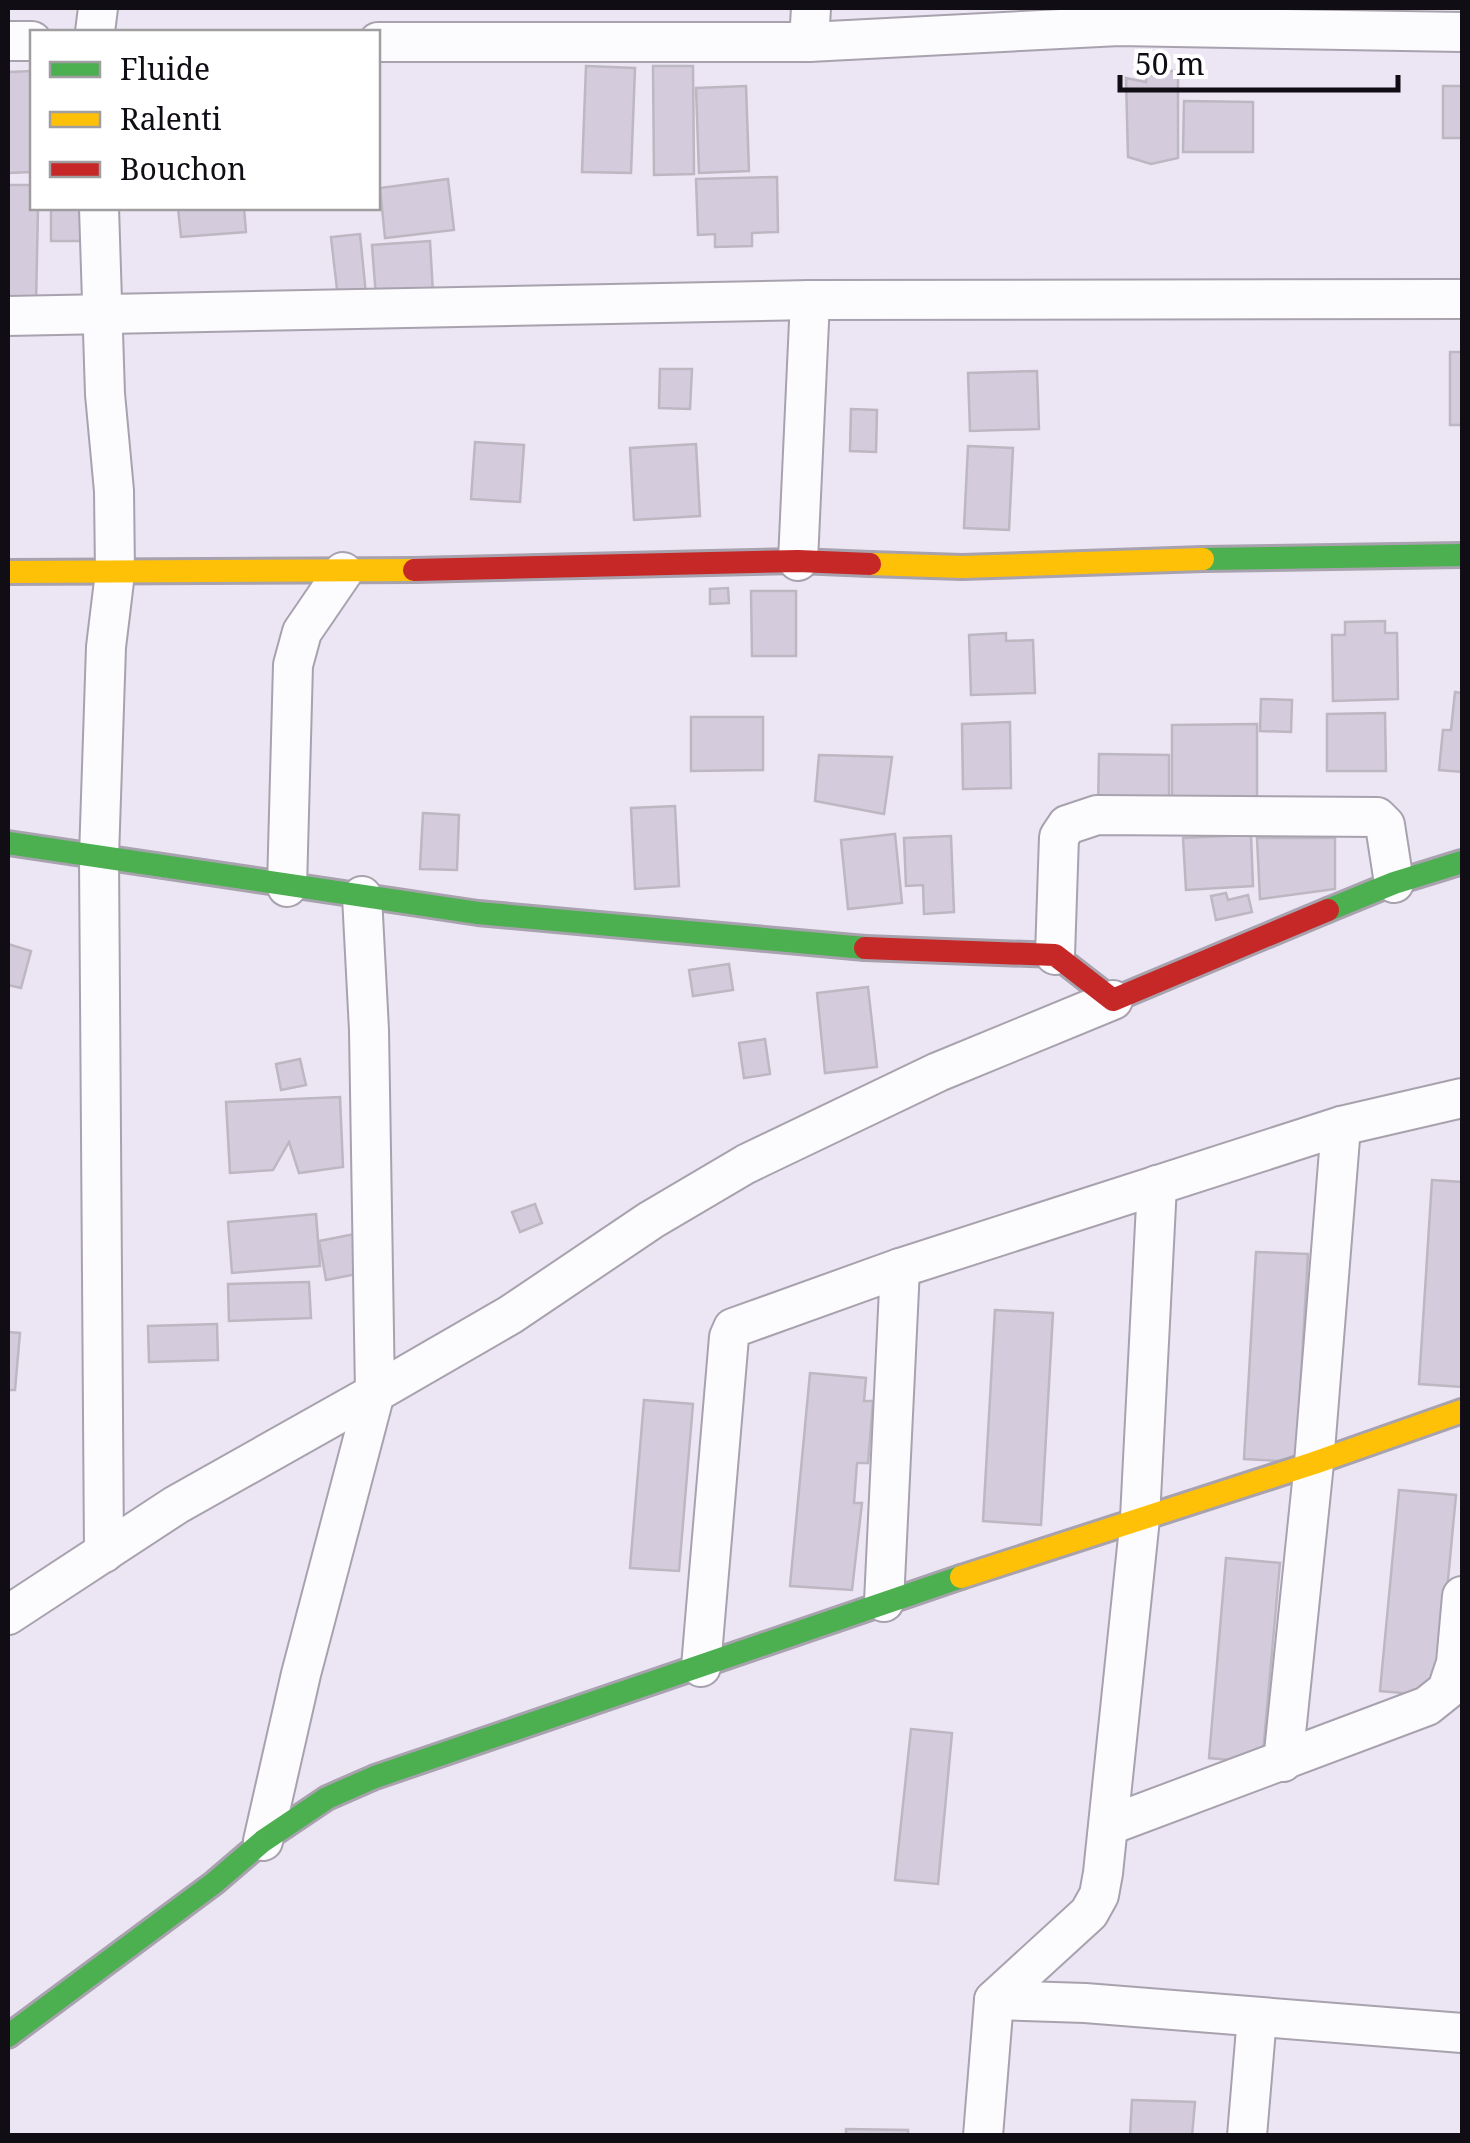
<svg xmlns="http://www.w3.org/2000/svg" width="1470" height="2143" viewBox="0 0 1470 2143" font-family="'Noto Serif',serif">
<rect width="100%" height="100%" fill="#ece5f3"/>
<!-- building -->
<g fill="#d4ccdc" stroke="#bdb7c2" stroke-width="2.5">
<path d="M586,66L635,68L631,173L582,172Z"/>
<path d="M653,66H693L694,174L654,175Z"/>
<path d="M1178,70V158L1151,164L1128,157L1126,78L1146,82L1147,75Z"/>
<path d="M32,71V172L8,173V72Z"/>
<path d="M746,86L749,171L699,173L696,88Z"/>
<rect x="1443" y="86" width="19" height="52"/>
<path d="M1184,101L1253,102V152H1183Z"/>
<path d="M777,177L778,232L752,233V246L715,247V234L698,235L696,179Z"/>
<path d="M448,179L454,230L385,238L380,188Z"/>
<path d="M8,185H32V208H38L36,304H8Z"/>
<path d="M51,208H95L94,241H51Z"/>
<path d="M178,208H244L246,232L181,237Z"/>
<path d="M360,234L366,295L338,298L331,237Z"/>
<path d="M430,241L433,293L376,297L372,245Z"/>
<rect x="1450" y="352" width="12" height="73"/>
<path d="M660,369H692L690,409L659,408Z"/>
<path d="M1037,371L1039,429L970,431L968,373Z"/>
<path d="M851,409L877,410L876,452L850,451Z"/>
<path d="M475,442L524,445L520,502L471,499Z"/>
<path d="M696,444L700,516L634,520L630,448Z"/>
<path d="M968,446L1013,448L1009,530L964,528Z"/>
<path d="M728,588L729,603L710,604V589Z"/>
<path d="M751,591H796V656H752Z"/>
<path d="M1385,621V633H1397L1398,699L1333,701L1332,635H1345V622Z"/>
<path d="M1006,633V641L1033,640L1035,693L971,695L969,635Z"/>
<path d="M1455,692L1462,693V772L1439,770L1443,730H1451Z"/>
<path d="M1261,699L1292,700L1291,732L1260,731Z"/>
<path d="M1385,713L1386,771H1327V714Z"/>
<path d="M691,717H763V770L691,771Z"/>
<path d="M1010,722L1011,788L963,789L962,724Z"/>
<path d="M1257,724V798H1172V725Z"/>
<path d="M1099,754L1169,755V811L1098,810Z"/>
<path d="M819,755L892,757L884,814L815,801Z"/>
<path d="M675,806L679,886L635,889L631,808Z"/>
<path d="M423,813L459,815L457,870L420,869Z"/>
<path d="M895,834L902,903L848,909L841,840Z"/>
<path d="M1251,835L1253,886L1186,890L1183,838Z"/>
<path d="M951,836L954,912L924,914L923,885L906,886L904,838Z"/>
<path d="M1257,838H1335V889L1260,899Z"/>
<path d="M1226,893L1228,900L1248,895L1252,912L1216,920L1211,896Z"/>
<path d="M8,944L31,951L21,988L8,985Z"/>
<path d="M729,964L733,990L693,996L689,970Z"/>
<path d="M868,987L877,1067L825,1073L817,993Z"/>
<path d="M765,1039L770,1074L744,1078L739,1043Z"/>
<path d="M300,1059L306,1085L281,1090L276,1064Z"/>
<path d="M340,1097L343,1167L299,1173L289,1142L273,1170L230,1173L226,1102Z"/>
<path d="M1432,1180L1462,1182V1387L1419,1384Z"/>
<path d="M535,1204L542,1223L520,1232L512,1212Z"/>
<path d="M316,1214L320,1266L232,1273L228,1222Z"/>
<path d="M355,1234L362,1273L326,1280L319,1241Z"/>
<path d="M1256,1252L1308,1254L1296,1462L1244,1459Z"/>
<path d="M309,1282L311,1318L229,1321L228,1284Z"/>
<path d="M995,1310L1053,1313L1041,1525L983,1521Z"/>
<path d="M217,1324L218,1360L149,1362L148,1326Z"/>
<path d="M8,1332L20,1333L15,1390H8Z"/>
<path d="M810,1373L866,1378L864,1401H873L868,1463H857L854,1503H862L852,1590L790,1586Z"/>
<path d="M644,1400L693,1404L679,1571L630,1568Z"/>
<path d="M1399,1490L1456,1495L1437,1696L1380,1691Z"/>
<path d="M1226,1558L1280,1563L1262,1763L1209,1758Z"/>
<path d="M911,1729L952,1733L938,1884L895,1880Z"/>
<path d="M1132,2100L1195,2102L1192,2136H1130Z"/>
<path d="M846,2129L908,2130V2136H846Z"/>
</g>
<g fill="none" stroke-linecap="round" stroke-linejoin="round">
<defs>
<g id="street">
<path d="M95,32L98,8"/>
<path d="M8,41H32"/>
<path d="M378,42H809L1119,26L1462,32"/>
<path d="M809,42L811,8"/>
<path d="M99,208L105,394L114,491L115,573L106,647L99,857L104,1553"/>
<path d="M8,316L810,300L1462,299"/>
<path d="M798,561L810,300"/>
<path d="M287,887L293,665L302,632L343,572"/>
<path d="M1055,955L1059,837L1067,825L1097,815L1377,817L1385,825L1394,883"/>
<path d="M884,1602L900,1268"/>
<path d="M8,1615L176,1505L375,1393L369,1030L362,896"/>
<path d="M701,1667L729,1337L733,1328L900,1268L1341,1126L1462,1098"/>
<path d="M1283,1762L1314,1463L1341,1126"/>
<path d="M1110,1825L1427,1706L1447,1690L1456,1663L1462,1596"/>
<path d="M263,1841L301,1674L375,1393L510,1315L651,1220L746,1164L938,1072L1113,1000"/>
<path d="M994,2000L1085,2003L1462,2033"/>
<path d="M983,2136L994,2000L1089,1913L1099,1895L1103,1873L1140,1518L1157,1185"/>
<path d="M1247,2136L1257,2017"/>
</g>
<g id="fast">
<path d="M1203,559L1462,555"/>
<path d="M8,843L478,913L865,948"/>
<path d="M1328,910L1394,883L1462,862"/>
<path d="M8,2036L214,1883L263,1841L327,1798L375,1777L961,1577"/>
</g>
<g id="slow">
<path d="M870,564L962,567L1203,559"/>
<path d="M8,572L414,570"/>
<path d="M961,1577L1314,1463L1462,1411"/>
</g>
<g id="jam">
<path d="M414,570L798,561L870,564"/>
<path d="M865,948L1055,955L1113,1000L1328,910"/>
</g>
</defs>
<!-- street casing -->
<use href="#street" stroke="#a7a2ad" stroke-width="42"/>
<!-- fast casing -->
<use href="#fast" stroke="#a7a2ad" stroke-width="28"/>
<!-- slow casing -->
<use href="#slow" stroke="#a7a2ad" stroke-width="28"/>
<!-- jam casing -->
<use href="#jam" stroke="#a7a2ad" stroke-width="28"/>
<!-- street -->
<use href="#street" stroke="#fcfbfd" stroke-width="38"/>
<!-- fast -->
<use href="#fast" stroke="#4caf50" stroke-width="22"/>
<!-- slow -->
<use href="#slow" stroke="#ffc107" stroke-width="22"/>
<!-- jam -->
<use href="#jam" stroke="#c62828" stroke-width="22"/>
</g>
<!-- border -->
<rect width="1470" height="2143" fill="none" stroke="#110d15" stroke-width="20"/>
<!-- legend -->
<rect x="30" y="30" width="350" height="180" fill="#ffffff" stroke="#a09ea1" stroke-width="2.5"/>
<rect x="50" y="62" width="50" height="15" fill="#4caf50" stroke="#a09ea1" stroke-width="2.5"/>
<text x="120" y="80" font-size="30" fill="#110d15">Fluide</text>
<rect x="50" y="112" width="50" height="15" fill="#ffc107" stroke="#a09ea1" stroke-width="2.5"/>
<text x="120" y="130" font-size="30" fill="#110d15">Ralenti</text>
<rect x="50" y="162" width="50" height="15" fill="#c62828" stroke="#a09ea1" stroke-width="2.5"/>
<text x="120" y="180" font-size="30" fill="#110d15">Bouchon</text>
<!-- scale -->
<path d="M1120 75v15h278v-15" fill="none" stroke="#110d15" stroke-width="5"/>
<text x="1135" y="75" font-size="30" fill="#110d15" stroke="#ffffff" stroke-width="8" paint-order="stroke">50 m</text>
</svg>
